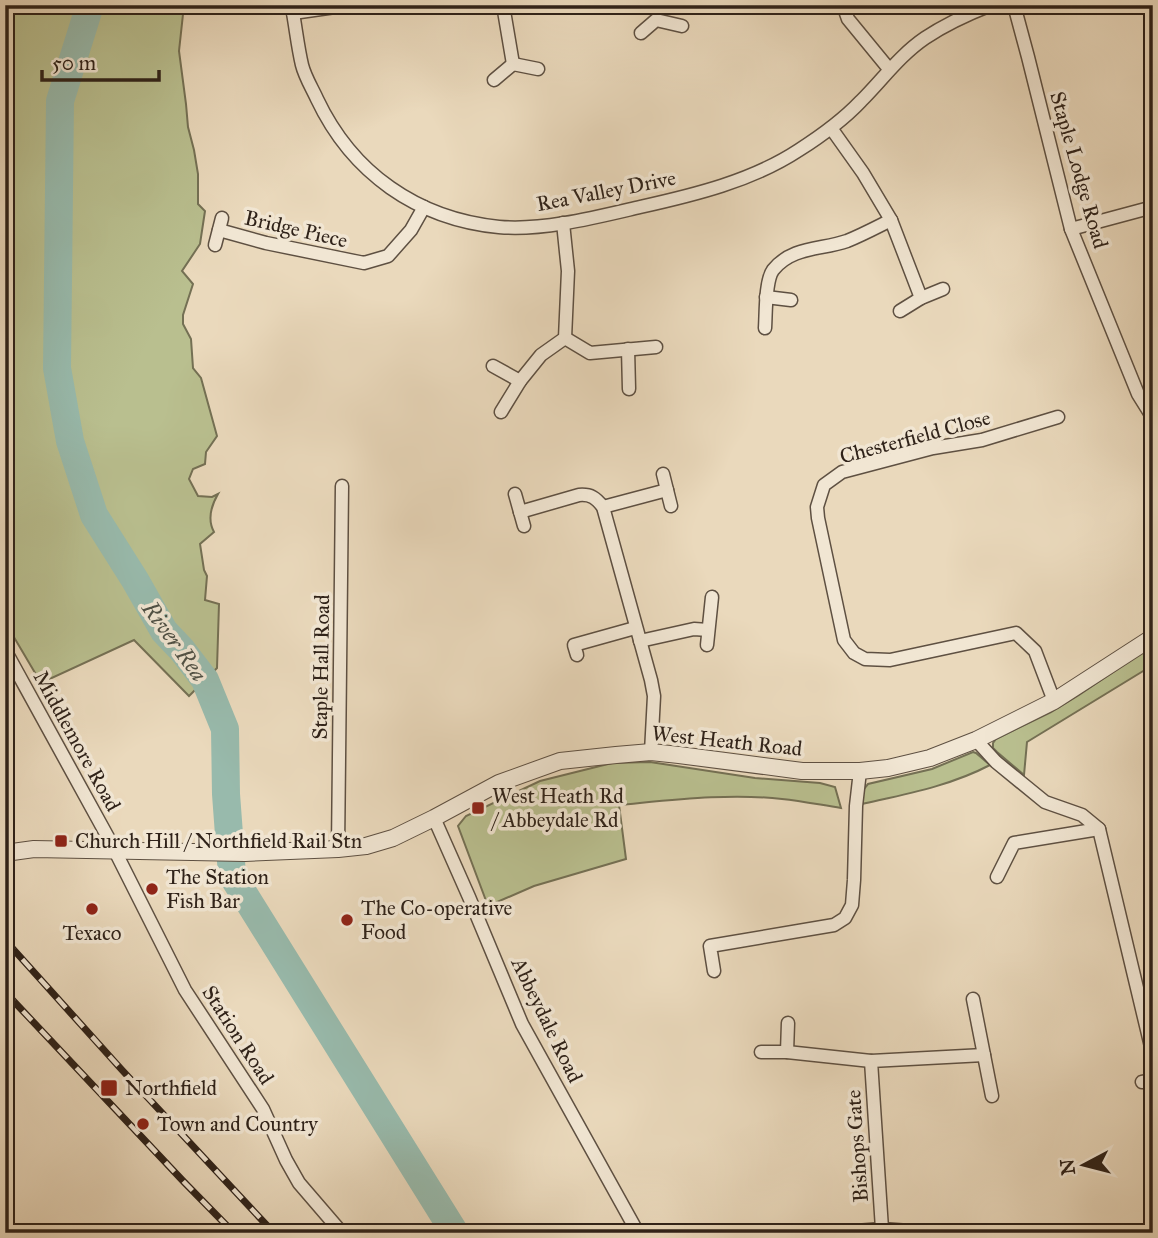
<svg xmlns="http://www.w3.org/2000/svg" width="1158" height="1238" viewBox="0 0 1158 1238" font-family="'IM FELL Great Primer',serif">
<rect width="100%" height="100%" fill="#ead9bc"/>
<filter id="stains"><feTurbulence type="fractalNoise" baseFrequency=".00286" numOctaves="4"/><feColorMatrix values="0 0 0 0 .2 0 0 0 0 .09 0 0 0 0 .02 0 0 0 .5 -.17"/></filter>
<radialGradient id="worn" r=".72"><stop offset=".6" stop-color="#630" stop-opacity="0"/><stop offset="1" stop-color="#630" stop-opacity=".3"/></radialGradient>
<!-- green -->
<g fill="#b9bf8f" stroke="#747054" stroke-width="2">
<path d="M5,5H184L179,51L186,104L188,127L194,150L198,174V204L205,211L200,244L182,271L193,284L183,315V324L191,339L193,368L201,378L217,436L206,452L205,464L193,469L189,479L198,496L212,497L218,494C211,506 207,519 214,532L200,544L204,570L207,576L205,600L219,604L217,668L189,696L134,640L41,683L5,622V444L7,443L14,402L5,382Z"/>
<path d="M1153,645V665L1027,742L1024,775L997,752L993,748V743L996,739L1051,712L1079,695Z"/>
<path d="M973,752L976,753L990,765C950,786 906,794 862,804L863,790L868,784L932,769Z"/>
<path d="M650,762L755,778L820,783L835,787L841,808C821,805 802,801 782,799C728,793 673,800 619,805L626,859L534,886L488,906L458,826L466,816L540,781L612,763Z"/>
</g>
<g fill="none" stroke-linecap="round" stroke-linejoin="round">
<!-- river -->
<path stroke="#98baac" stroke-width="28" d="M90,5L60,101L57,368L70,441L94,515L135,580L164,631L182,650L205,680L225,729L226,794L232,875L455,1233"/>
<defs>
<g id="minor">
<path d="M294,5L293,13C296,30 298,48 302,65C305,77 312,88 317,99C352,173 417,219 499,227C543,231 597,217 640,207C694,195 752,181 799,150C821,136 843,120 861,101C882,80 900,55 925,38C946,24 968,14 991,5"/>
<path d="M503,5L513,64"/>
<path d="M843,5L848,19L889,69"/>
<path d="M1014,5L1028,57L1071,229L1138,394L1153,418"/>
<path d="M293,13L349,5"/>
<path d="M641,33L656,20L682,26"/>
<path d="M494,80L513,64L538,69"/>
<path d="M831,128L863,173L891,220L921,298"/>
<path d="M1071,229L1153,207"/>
<path d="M219,230L266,243L364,263L388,256L411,230L424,207"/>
<path d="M215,245L222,218"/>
<path d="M766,297L791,300"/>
<path d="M900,311L921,298L943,289"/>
<path d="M765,328C766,314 765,281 773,270C792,246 822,250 847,241C862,235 877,227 891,220"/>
<path d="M565,338L590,353L656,347"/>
<path d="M628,349L629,389"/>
<path d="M493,366L520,381"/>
<path d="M501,412L520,381L541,355L565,338L568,271L563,223"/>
<path d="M663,474L671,506"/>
<path d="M515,494L524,526"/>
<path d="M603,507L667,490"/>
<path d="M520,512L579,495C591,494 596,498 603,507L651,680L654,696L651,752"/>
<path d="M640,641L694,629L708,630"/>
<path d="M707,645L712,597"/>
<path d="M5,650L110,841L185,990L263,1109L286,1160L299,1183L342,1233"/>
<path d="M577,655L574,645L635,628"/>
<path d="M1054,701L1035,651L1016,633L890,660L865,659L854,653L844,640L818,518L817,507L824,485L842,472L933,448L982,440L1058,417"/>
<path d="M976,740L996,762L1045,802L1082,815L1099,829L1153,1055"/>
<path d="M434,818L469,897L522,1024L638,1233"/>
<path d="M338,849L342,486"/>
<path d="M997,877L1014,843L1099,829"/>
<path d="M714,971L710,946L834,925L845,918L852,905L854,880L856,806L860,771"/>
<path d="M973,999L992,1096"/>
<path d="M761,1052H787L871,1061"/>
<path d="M787,1052L788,1023"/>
<path d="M1142,1082L1153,1080"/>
<path d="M882,1229L871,1061L984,1055"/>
<path d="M830,1233L882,1229L937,1233"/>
</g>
<path id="tertiary" d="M5,853L34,849L245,853L338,849L366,846L393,838L434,818L499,783L560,761L616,755L651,752L679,755L802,771H860L888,768L930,758L976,740L1054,701L1153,637"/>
</defs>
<!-- minor casing -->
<use href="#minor" stroke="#5e5042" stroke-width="15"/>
<!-- tertiary casing -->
<use href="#tertiary" stroke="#5e5042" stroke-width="18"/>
<!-- minor -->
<use href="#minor" stroke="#f1e6d3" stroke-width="12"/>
<!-- tertiary -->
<use href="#tertiary" stroke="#f1e6d3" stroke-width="16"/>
<defs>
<g id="rail">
<path d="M5,940L122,1070L274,1233"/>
<path d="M5,992L184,1182L234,1233"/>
</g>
</defs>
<!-- rail casing -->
<use href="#rail" stroke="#2f2219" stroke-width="7"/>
<!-- rail -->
<use href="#rail" stroke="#f1e6d3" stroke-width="4.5" stroke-dasharray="13" stroke-linecap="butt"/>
</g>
<!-- markers -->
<g fill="#8f2418" stroke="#f1e6d3" stroke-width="2.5">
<rect x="471" y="801" width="14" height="14" rx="3.5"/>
<rect x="54" y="834" width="14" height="14" rx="3.5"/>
<circle cx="152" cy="889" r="7"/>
<circle cx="92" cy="909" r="7"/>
<circle cx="347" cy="920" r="7"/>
<rect x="100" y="1079" width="18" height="18" rx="3.5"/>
<circle cx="143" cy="1124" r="7"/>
</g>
<g text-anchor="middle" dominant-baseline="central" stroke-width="7" stroke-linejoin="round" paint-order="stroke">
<!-- street labels -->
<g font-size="21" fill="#2f2219" stroke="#f1e6d3">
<text transform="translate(1079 170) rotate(74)">Staple Lodge Road</text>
<text transform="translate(606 191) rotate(-11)">Rea Valley Drive</text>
<text transform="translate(296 229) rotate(13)">Bridge Piece</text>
<text transform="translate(915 437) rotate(-15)">Chesterfield Close</text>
<text transform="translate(321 667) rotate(-89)">Staple Hall Road</text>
<text transform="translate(77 741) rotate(61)">Middlemore Road</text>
<text transform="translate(727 741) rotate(6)">West Heath Road</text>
<text transform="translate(547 1020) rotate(64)">Abbeydale Road</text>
<text transform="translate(238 1035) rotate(57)">Station Road</text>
<text transform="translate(857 1146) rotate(-94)">Bishops Gate</text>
</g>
<!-- poi labels -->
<g font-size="21" fill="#2f2219" stroke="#f1e6d3" text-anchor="start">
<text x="492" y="796">West Heath Rd<tspan x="492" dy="24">/ Abbeydale Rd</tspan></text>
<text x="75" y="841">Church Hill / Northfield Rail Stn</text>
<text x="166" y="877">The Station<tspan x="166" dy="24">Fish Bar</tspan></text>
<text x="361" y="908">The Co-operative<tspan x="361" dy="24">Food</tspan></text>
<text x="92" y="933" text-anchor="middle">Texaco</text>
<text x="125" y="1088">Northfield</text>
<text x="157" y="1124">Town and Country</text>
</g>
<!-- water labels -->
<g font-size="23" font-style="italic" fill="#4e5045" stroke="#f1e6d3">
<text transform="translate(175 641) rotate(54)">River Rea</text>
</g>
</g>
<!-- margin -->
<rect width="1158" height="1238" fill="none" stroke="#ead9bc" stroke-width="28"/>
<rect x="7" y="7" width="1144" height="1224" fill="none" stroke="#2f2219" stroke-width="3.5"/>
<rect x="14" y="14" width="1130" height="1210" fill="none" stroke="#2f2219" stroke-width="2"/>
<!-- north arrow -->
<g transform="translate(1084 1165) rotate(263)" stroke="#f1e6d3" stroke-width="5" paint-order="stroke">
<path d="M0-5L12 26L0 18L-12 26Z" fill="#2f2219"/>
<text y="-10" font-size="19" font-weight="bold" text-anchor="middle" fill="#2f2219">N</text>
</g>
<!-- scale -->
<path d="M42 70v10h117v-10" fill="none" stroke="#2f2219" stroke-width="3.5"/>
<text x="52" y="70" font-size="21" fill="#2f2219" stroke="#f1e6d3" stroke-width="5" paint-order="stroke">50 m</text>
<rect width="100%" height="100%" filter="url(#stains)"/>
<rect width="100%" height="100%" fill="url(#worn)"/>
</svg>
